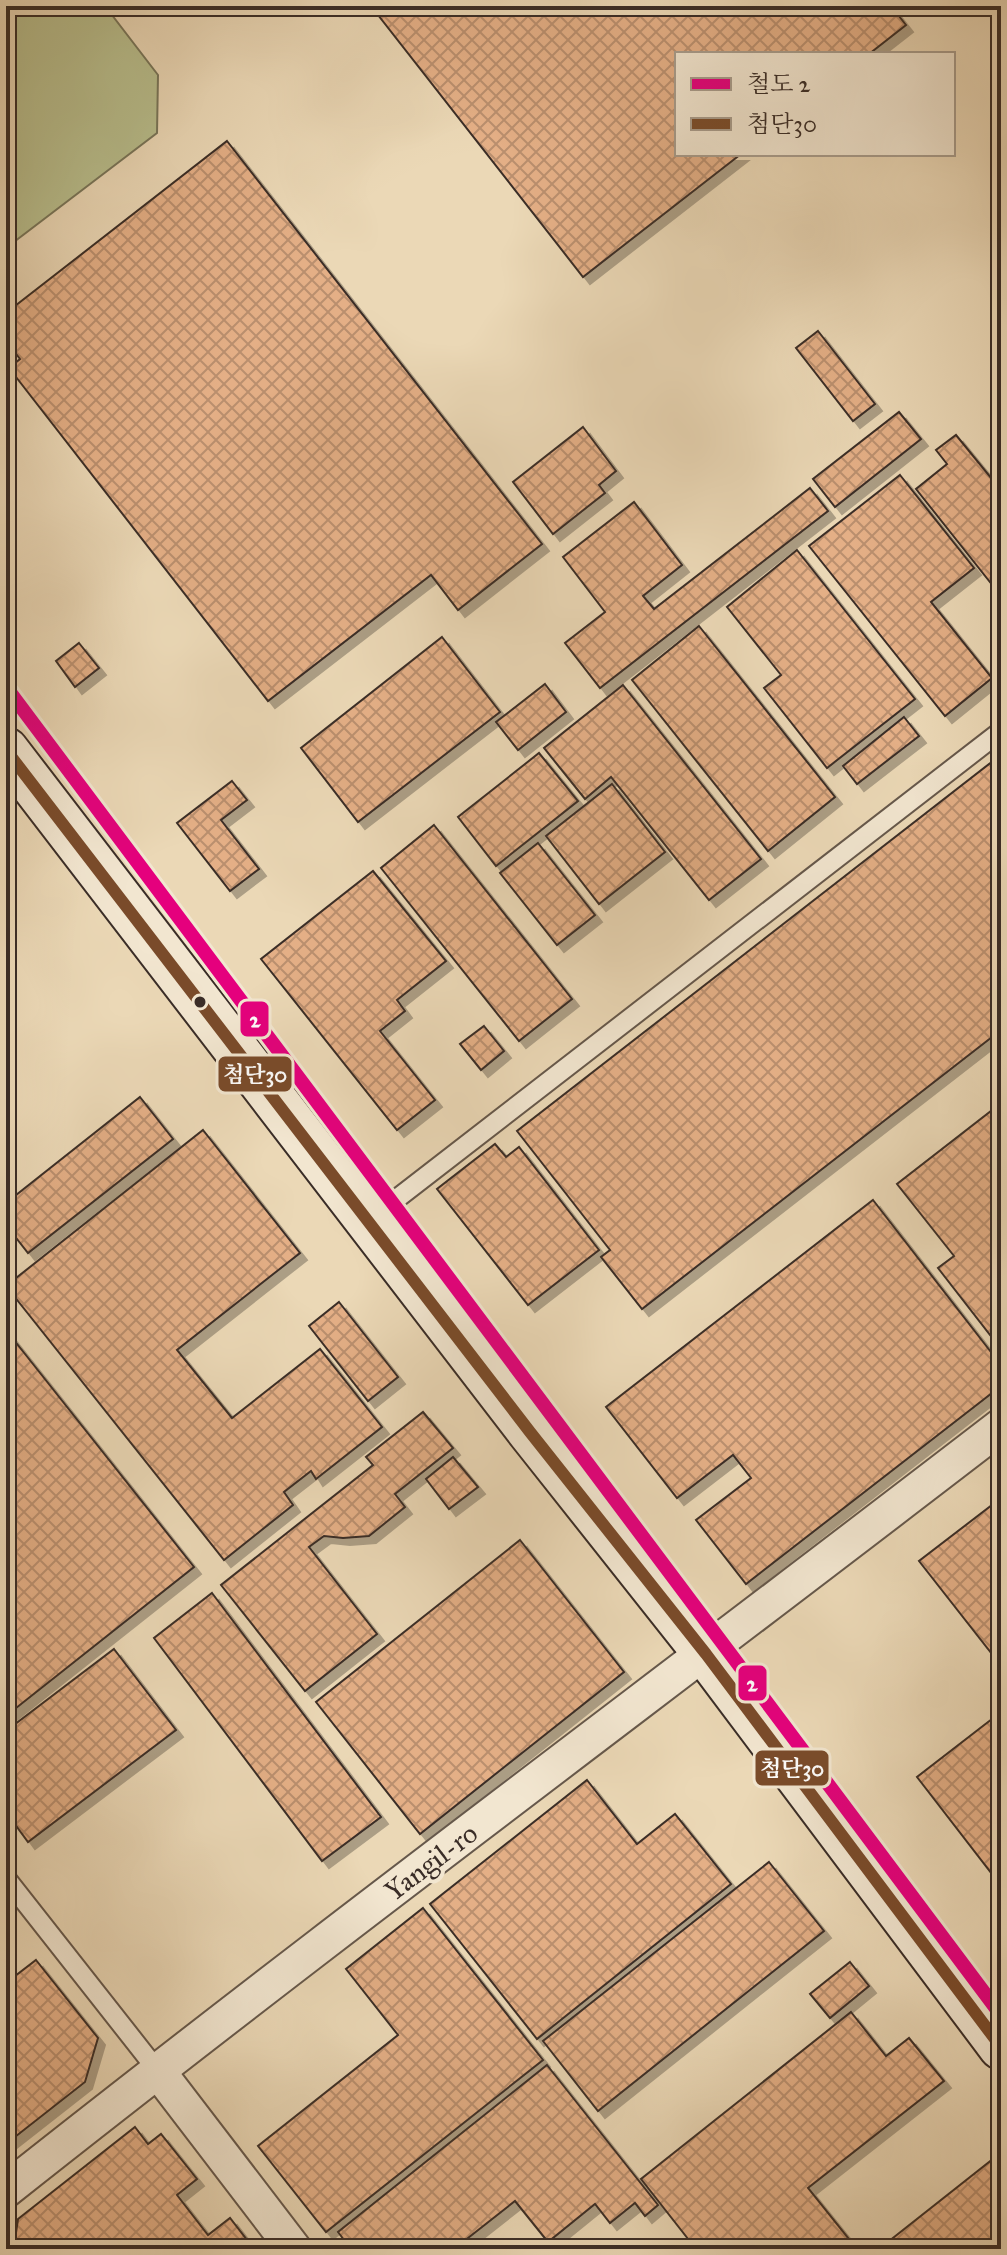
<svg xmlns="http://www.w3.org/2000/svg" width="1007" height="2255" viewBox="0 0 1007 2255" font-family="'IM FELL Great Primer','Noto Serif KR',serif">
<defs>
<pattern id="building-cross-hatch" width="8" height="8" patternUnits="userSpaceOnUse" patternTransform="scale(2)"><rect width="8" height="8" fill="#e4af86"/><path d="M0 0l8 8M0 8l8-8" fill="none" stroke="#ba8f6e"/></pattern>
<filter id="shadow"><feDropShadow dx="7" dy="7" stdDeviation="0" flood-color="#0004"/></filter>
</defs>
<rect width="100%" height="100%" fill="#ebd8b6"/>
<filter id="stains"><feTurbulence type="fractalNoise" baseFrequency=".0025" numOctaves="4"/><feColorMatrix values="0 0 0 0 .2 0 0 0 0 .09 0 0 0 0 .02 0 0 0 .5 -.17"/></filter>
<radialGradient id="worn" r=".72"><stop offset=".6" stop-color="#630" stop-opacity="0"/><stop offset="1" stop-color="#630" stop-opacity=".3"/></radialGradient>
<!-- green -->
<path fill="#b8be8d" stroke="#79765a" stroke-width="2" d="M6,6H105L158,75L157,133L6,248Z"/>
<!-- building -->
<g fill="url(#building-cross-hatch)" stroke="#3a2d27" stroke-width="2" filter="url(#shadow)">
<path d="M371,6H891L906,25L869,54H677V154H741L583,277Z"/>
<path d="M227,141L542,544L458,610L431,575L268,701L9,368L20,359L6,341V313Z"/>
<path d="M818,331L875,404L853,421L796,348Z"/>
<path d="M899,412L921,439L835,507L813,479Z"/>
<path d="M583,427L616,471L599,485L605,493L553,534L513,482Z"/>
<path d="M956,435L1001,490V596L916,489L947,464L936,450Z"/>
<path d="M900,475L974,568L931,602L992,678L945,716L809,546Z"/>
<path d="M810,488L828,511L600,688L565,643L605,612L563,557L634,502L682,565L643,596L654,609Z"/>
<path d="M797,550L915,699L827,768L764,688L781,675L727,607Z"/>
<path d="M699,626L835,797L768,851L632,680Z"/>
<path d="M442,637L500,712L358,822L301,748Z"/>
<path d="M79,643L99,668L75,687L56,661Z"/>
<path d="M545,684L566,712L518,750L496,722Z"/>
<path d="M623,685L761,859L709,900L611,777L585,799L544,748Z"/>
<path d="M904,717L919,736L857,784L843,766Z"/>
<path d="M539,753L578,801L496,866L458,817Z"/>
<path d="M993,761L1001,771V1030L642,1309L601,1257L610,1250L517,1131Z"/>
<path d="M232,781L247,800L221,820L259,869L230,891L177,823Z"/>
<path d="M612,784L665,852L599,904L546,836Z"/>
<path d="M434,825L572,999L519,1041L381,868Z"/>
<path d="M538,843L595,915L557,945L500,873Z"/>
<path d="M373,871L446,961L397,1000L405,1011L380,1031L435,1100L397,1130L261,959Z"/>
<path d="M484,1026L504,1051L481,1070L460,1044Z"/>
<path d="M140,1097L173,1139L28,1253L6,1225V1203Z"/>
<path d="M991,1111L1001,1124V1349L938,1268L954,1256L897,1184Z"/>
<path d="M203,1130L300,1253L177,1350L232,1418L320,1349L382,1427L316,1479L311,1471L284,1492L293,1505L224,1560L6,1286Z"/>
<path d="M495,1144L506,1157L519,1147L599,1250L528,1305L437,1189Z"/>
<path d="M873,1200L1001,1365V1386L746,1584L696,1520L751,1478L733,1455L677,1498L606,1407Z"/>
<path d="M339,1302L398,1377L368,1401L309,1326Z"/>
<path d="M6,1330L194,1567L6,1716Z"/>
<path d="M423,1412L453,1448L395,1494L405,1507L369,1536L343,1538L324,1536L309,1547L377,1634L305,1691L221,1585L373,1465L366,1457Z"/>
<path d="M453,1457L478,1487L449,1509L426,1479Z"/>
<path d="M1001,1498V1661L999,1663L919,1561Z"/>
<path d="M520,1540L624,1672L420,1834L316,1702Z"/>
<path d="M212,1593L381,1817L322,1861L154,1638Z"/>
<path d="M114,1649L176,1730L28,1842L6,1812V1731Z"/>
<path d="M1001,1712V1867L992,1874L917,1777Z"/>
<path d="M587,1780L637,1844L675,1814L731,1884L537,2039L430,1904Z"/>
<path d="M769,1862L824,1931L598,2111L543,2041Z"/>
<path d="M423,1908L543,2060L326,2232L258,2146L398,2035L346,1969Z"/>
<path d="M36,1960L98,2038L85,2082L6,2144V1983Z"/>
<path d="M850,1962L869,1986L830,2018L810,1994Z"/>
<path d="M851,2012L886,2056L909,2038L944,2081L808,2188L857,2249H696L641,2179Z"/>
<path d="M547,2065L658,2205L645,2216L635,2203L610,2223L595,2204L548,2242L515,2201L454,2249H351L338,2232Z"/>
<path d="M135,2127L148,2144L161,2134L197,2179L177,2195L208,2235L230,2218L247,2240L237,2249H50L44,2242L35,2249H17L14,2246L18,2219Z"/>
<path d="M998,2155L1001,2159V2249H879Z"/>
</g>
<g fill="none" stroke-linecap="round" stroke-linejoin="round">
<defs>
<g id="lane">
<path d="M368,1221L1001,731"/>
<path d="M6,1878L157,2070"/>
</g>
<g id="street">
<path d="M157,2070L294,2249"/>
<path d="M6,2190C334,1930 670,1681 1001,1426"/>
</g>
<path id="secondary" d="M6,750L530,1432L706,1654L1001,2047"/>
</defs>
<!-- lane casing -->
<use href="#lane" stroke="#66584b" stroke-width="22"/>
<!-- street casing -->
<use href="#street" stroke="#66584b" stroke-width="38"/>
<!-- secondary casing -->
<use href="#secondary" stroke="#3a2d27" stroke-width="48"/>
<!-- lane -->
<use href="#lane" stroke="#f2e6d0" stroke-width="18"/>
<!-- street -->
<use href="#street" stroke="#f2e6d0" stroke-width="34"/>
<!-- secondary -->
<use href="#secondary" stroke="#f2e6d0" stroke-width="44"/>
<defs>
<path id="bus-1" d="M6,750L530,1432L706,1654L1001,2047"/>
</defs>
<!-- bus-1 casing -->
<use href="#bus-1" stroke="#f2e6d0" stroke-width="18"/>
<!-- bus-1 -->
<use href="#bus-1" stroke="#7a4b2a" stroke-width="12"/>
<defs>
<path id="rail-1" d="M6,687L1001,2015"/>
</defs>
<!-- rail-1 casing -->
<use href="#rail-1" stroke="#f2e6d0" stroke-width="20"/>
<!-- rail-1 -->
<use href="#rail-1" stroke="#e5007d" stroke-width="14"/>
</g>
<!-- markers -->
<circle fill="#3a2d27" stroke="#f2e6d0" stroke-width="3" cx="200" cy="1002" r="7"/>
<g text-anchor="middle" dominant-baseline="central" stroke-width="8" stroke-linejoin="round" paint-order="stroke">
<!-- street labels -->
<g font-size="28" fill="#3a2d27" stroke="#f2e6d0">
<text transform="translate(431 1862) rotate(-37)">Yangil-ro</text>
</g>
</g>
<g stroke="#f2e6d0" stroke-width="3">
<rect x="239" y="1000" width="31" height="38" rx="8" fill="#e5007d"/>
<rect x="217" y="1055" width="76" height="38" rx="8" fill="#7a4b2a"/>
<rect x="737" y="1664" width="31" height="38" rx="8" fill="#e5007d"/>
<rect x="754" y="1749" width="76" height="38" rx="8" fill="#7a4b2a"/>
</g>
<g font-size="22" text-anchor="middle" font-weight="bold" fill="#fff">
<text x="255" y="1027">2</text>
<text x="255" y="1082">첨단30</text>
<text x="752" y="1691">2</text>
<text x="792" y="1776">첨단30</text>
</g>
<!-- margin -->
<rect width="1007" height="2255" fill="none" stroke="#ebd8b6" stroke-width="32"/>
<rect x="8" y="8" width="991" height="2239" fill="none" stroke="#3a2d27" stroke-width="4"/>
<rect x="16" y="16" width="975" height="2223" fill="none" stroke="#3a2d27" stroke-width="2"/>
<!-- legend -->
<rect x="675" y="52" width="280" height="104" fill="#f2e6d0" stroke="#a89c8c" stroke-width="2"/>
<rect x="691" y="78" width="40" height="12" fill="#e5007d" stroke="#a89c8c" stroke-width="2"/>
<text x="747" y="92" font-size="24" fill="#3a2d27">철도 2</text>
<rect x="691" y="118" width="40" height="12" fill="#7a4b2a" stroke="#a89c8c" stroke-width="2"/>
<text x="747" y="132" font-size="24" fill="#3a2d27">첨단30</text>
<rect width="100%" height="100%" filter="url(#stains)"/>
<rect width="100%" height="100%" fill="url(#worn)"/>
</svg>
